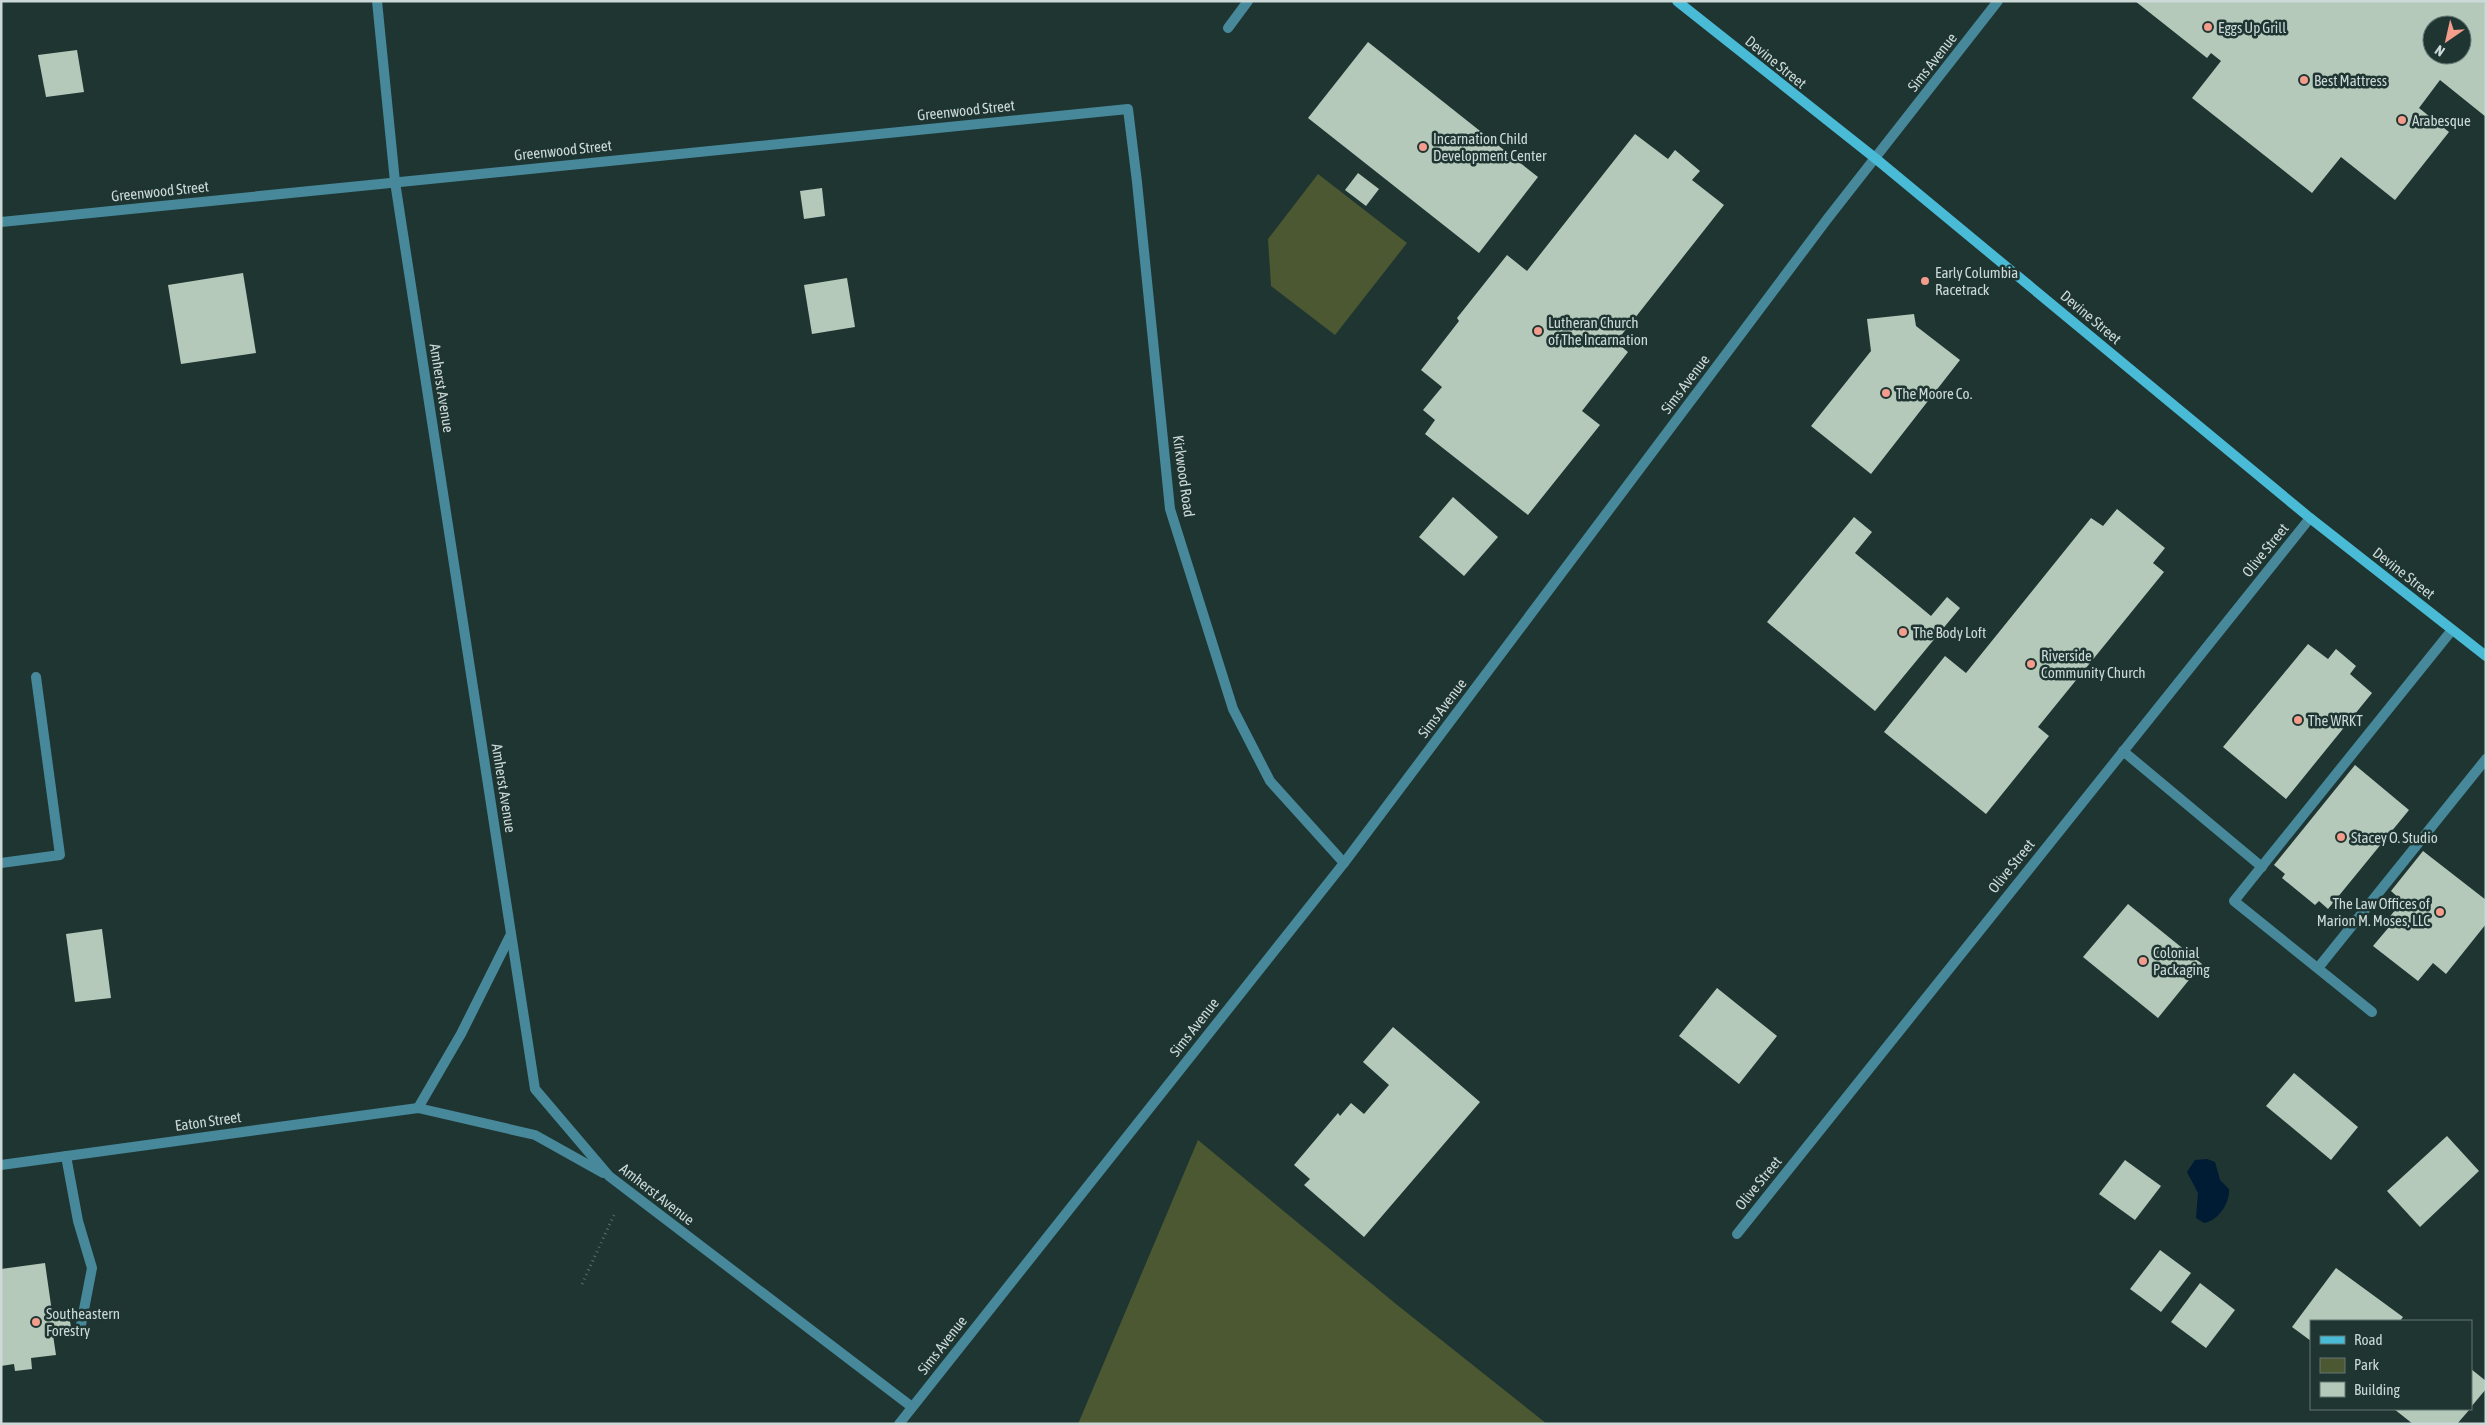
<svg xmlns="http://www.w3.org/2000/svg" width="2487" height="1425" viewBox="0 0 2487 1425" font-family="'Asap Condensed',sans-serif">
<rect width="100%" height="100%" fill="#1e3532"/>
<!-- green -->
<g fill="#4b5831">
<path d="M1318,174L1407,243L1335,335L1271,286L1268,239Z"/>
<path d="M1198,1140L1396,1304L1547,1424H1078Z"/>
</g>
<!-- water -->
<path fill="#001b34" d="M2207,1159L2215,1162L2220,1180L2229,1189C2230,1203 2218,1221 2204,1223L2196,1218L2198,1193L2187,1172L2195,1160Z"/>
<!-- building -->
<g fill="#b5c9bb" fill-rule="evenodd">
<path d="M2135,1H2486V117L2440,80L2419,108L2449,132L2395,200L2341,157L2312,193L2192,98L2221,61L2211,53L2207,58ZM2432,25H2462V55H2432Z"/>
<path d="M1368,42L1538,177L1479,253L1308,118Z"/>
<path d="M77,50L84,92L46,97L38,55Z"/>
<path d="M1635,134L1668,159L1675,150L1700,171L1692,180L1724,205L1616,342L1628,352L1582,411L1600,425L1528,515L1425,434L1435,420L1423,410L1442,387L1421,370L1459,321L1457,318L1507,255L1527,271Z"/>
<path d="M1358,173L1379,189L1366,206L1345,190Z"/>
<path d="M822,188L825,216L804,219L800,191Z"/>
<path d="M243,273L256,353L181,364L168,285Z"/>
<path d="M847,278L855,327L812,334L804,285Z"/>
<path d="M1914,314L1916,326L1960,360L1871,474L1811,426L1871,351L1867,319Z"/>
<path d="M1453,497L1498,537L1464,576L1419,537Z"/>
<path d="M2117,509L2165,548L2153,563L2164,572L2038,727L2049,736L1986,814L1884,732L1945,656L1966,673L2091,518L2103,526Z"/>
<path d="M1854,517L1872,532L1855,553L1931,616L1947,597L1960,608L1875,711L1767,622Z"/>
<path d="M2308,644L2328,659L2336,649L2356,666L2350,674L2372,693L2286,799L2223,747Z"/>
<path d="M2355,765L2409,810L2328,909L2319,901L2315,905L2282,878L2285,874L2274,865Z"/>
<path d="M2423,851L2486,900V924L2446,974L2433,963L2418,981L2373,946L2389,927L2385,923L2402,901L2391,891Z"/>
<path d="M2128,904L2202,964L2158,1018L2083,957Z"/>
<path d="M102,929L111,998L75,1002L66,934Z"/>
<path d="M1717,988L1777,1036L1739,1084L1679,1036Z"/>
<path d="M1393,1027L1480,1102L1364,1237L1304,1185L1310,1179L1294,1165L1338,1113L1340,1116L1351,1103L1364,1114L1389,1085L1363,1062Z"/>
<path d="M2294,1073L2358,1127L2331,1160L2266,1106Z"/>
<path d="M2447,1136L2479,1171L2420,1227L2387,1191Z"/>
<path d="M2125,1160L2161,1186L2135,1220L2099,1194Z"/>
<path d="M2160,1250L2191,1273L2161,1312L2130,1289Z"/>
<path d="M45,1263L52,1312L68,1310L72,1333L53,1335L56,1355L31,1358L32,1369L15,1371L14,1364L1,1366V1269Z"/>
<path d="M2336,1268L2403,1317L2400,1321H2311V1341L2292,1327Z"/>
<path d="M2200,1283L2235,1310L2206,1348L2171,1322Z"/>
<path d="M2471,1369L2486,1381V1389L2471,1407Z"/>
<path d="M2394,1409H2470L2457,1424H2413Z"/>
</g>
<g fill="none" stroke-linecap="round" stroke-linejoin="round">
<!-- path -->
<path stroke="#5b6e6c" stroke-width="3" stroke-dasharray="1 4" stroke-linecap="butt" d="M582,1284L614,1215"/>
<!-- lane -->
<g stroke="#47889a" stroke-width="10">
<path d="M1228,28L1248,1"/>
<path d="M2123,751L2262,867"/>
<path d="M1,863L60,855L36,677"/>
<path d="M2318,968L2486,759"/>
<path d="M2372,1012L2234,901L2452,630"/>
<path d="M66,1156L78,1221L92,1268L80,1330"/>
</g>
<!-- street -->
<g stroke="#47889a" stroke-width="10">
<path d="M377,1L395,182L535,1089L609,1176L912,1407"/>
<path d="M1,222L1128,109L1137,182L1170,509L1233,709L1270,781L1344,863"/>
<path d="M418,1108L461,1034L511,934"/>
<path d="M1,1165L418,1108L535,1135L603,1173"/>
<path d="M1737,1234L2310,518"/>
<path d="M899,1424L1344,863L1828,218L1998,1"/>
</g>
<!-- secondary -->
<path stroke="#49bbd6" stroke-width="10" d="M1677,1L1875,158L2310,518L2486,656"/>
</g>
<!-- markers -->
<g fill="#f49d8c" stroke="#1e3532" stroke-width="2">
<circle cx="2208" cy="27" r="5"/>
<circle cx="2304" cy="80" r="5"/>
<circle cx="2402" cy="120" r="5"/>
<circle cx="1423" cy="147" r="5"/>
<circle cx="1925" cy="281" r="5"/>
<circle cx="1538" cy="331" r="5"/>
<circle cx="1886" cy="393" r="5"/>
<circle cx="1903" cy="632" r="5"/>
<circle cx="2031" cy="664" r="5"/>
<circle cx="2298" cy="720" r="5"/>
<circle cx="2341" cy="837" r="5"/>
<circle cx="2440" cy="912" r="5"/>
<circle cx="2143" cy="961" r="5"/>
<circle cx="36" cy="1322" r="5"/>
</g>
<g text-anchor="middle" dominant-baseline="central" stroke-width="5" stroke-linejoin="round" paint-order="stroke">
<!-- poi labels -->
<g font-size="15" fill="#ccd9d7" stroke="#1e3532" text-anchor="start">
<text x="2218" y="27">Eggs Up Grill</text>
<text x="2314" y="80">Best Mattress</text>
<text x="2412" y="120">Arabesque</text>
<text x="1433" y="138">Incarnation Child<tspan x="1433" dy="17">Development Center</tspan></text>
<text x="1935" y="272">Early Columbia<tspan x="1935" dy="17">Racetrack</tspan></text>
<text x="1548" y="322">Lutheran Church<tspan x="1548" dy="17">of The Incarnation</tspan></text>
<text x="1896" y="393">The Moore Co.</text>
<text x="1913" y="632">The Body Loft</text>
<text x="2041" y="655">Riverside<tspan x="2041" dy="17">Community Church</tspan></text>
<text x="2308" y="720">The WRKT</text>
<text x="2351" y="837">Stacey O. Studio</text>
<text x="2430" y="903" text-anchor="end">The Law Offices of<tspan x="2430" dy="17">Marion M. Moses, LLC</tspan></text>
<text x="2153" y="952">Colonial<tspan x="2153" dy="17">Packaging</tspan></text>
<text x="46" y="1313">Southeastern<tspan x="46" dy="17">Forestry</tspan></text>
</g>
<!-- street labels -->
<g font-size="15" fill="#ccd9d7" stroke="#1e3532">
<text transform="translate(1776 62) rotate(39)">Devine Street</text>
<text transform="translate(1932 62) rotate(-52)">Sims Avenue</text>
<text transform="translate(966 110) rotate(-6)">Greenwood Street</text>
<text transform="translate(563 150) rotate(-6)">Greenwood Street</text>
<text transform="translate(160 191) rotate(-6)">Greenwood Street</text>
<text transform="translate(2091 317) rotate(40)">Devine Street</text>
<text transform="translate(1685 384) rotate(-53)">Sims Avenue</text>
<text transform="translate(442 388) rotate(81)">Amherst Avenue</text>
<text transform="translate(1184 476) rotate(82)">Kirkwood Road</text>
<text transform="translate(2265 550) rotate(-51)">Olive Street</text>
<text transform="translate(2404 573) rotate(38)">Devine Street</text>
<text transform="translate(1442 708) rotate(-53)">Sims Avenue</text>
<text transform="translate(504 788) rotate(81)">Amherst Avenue</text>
<text transform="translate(2011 866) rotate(-51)">Olive Street</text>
<text transform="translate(1194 1027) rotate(-52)">Sims Avenue</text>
<text transform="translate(208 1121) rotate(-8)">Eaton Street</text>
<text transform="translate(1758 1183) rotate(-51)">Olive Street</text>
<text transform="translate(657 1194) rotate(38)">Amherst Avenue</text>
<text transform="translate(942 1345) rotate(-52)">Sims Avenue</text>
</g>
</g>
<!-- border -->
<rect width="2487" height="1425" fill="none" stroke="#ccd9d7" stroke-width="5"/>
<!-- legend -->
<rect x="2310" y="1320" width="162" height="90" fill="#1e3532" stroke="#647774"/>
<rect x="2320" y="1336" width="25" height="8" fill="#49bbd6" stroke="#647774"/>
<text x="2354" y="1345" font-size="15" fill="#ccd9d7">Road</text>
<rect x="2320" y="1358" width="25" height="15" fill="#4b5831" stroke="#647774"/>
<text x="2354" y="1370" font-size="15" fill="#ccd9d7">Park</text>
<rect x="2320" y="1382" width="25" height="15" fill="#b5c9bb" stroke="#647774"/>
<text x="2354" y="1395" font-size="15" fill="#ccd9d7">Building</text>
<!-- north arrow -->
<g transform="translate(2447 40) rotate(214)"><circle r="24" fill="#1e3532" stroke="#647774"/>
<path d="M0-4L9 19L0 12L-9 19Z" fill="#f49d8c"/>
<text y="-8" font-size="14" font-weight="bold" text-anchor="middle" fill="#ccd9d7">N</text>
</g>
</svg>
